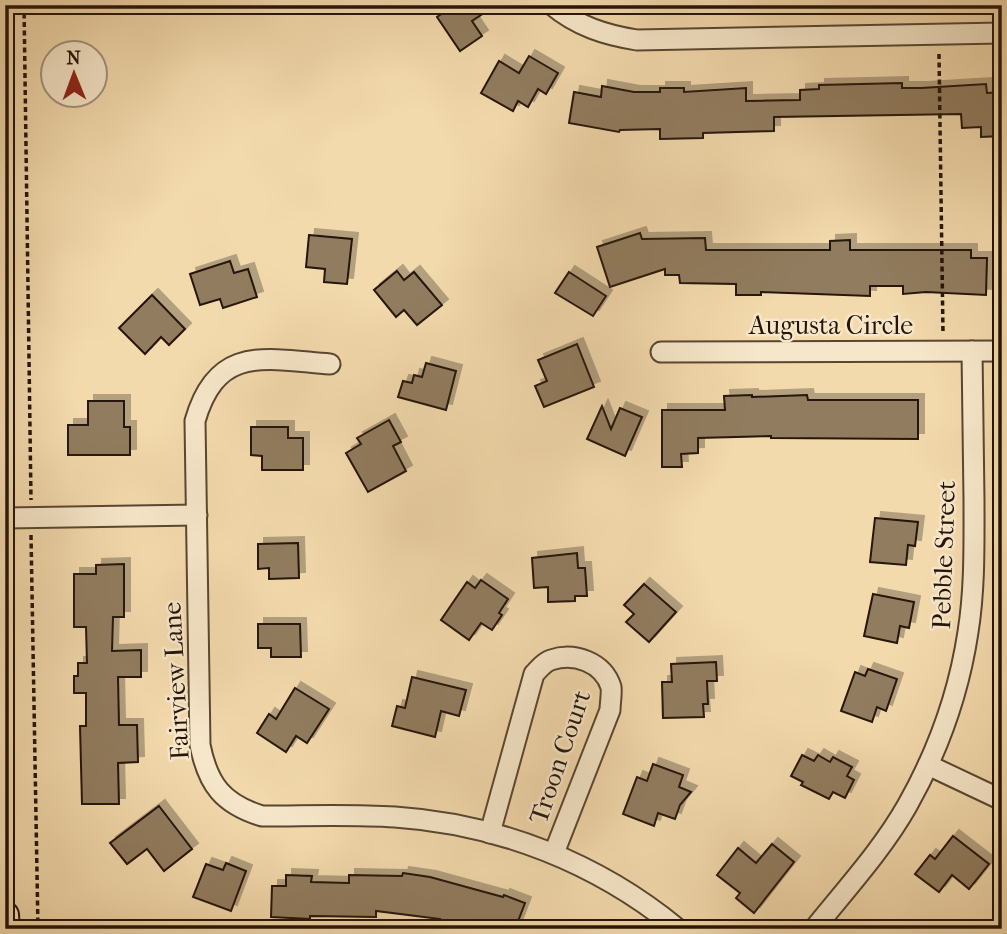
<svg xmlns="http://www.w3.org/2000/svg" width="1007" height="934" viewBox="0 0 1007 934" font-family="'IM FELL French Canon',serif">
<defs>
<filter id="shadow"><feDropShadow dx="6" dy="-6" stdDeviation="0" flood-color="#0004"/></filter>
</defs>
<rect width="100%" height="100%" fill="#f3daad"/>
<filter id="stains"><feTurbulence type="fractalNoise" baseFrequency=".00286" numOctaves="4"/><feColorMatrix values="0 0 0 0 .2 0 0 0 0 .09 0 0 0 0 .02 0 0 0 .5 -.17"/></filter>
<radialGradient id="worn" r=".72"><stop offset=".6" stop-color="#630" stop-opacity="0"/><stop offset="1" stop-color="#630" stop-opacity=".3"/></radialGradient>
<!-- building -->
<g fill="#917b5e" stroke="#261408" stroke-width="2" filter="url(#shadow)">
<path d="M439,5H496L472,21L482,36L460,51L437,17L444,12Z"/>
<path d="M529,56L558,73L546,94L538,89L528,107L518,101L513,111L481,93L499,61L519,73Z"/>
<path d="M902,83V88H921L986,84L987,93L1002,92V136L981,137V127L962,128L961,114L774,117V131L703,133V138L660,139V129L620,130L619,132L569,123L574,92L601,97L602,86L634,92H660V88H684V92L746,88V101L800,100V90L819,89V85Z"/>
<path d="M640,233L642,239L705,238L706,250H830V241L850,240V250H971V258H987L986,295L926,292L903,294V286H870V296L761,292V295H736V284L680,283L679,275H665V269L610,287L597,247Z"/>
<path d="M309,235L352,239L347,284L324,282L325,269L306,267Z"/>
<path d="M230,261L234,273L248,269L257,297L223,308L220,299L200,305L190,274Z"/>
<path d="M397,271L404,280L414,272L442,305L417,325L404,310L396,317L374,290Z"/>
<path d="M569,272L606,296L593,316L555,293Z"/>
<path d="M152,295L185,329L169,345L161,337L145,354L119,328Z"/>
<path d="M577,344L594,387L544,407L535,386L547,381L538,360Z"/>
<path d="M426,363L456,371L446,410L398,397L403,381L412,383L414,375L422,377Z"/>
<path d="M752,395V397L807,395L808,400H918V439L771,438V436L698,438V453L681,454L682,467H662V410H725L724,396Z"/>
<path d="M88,401H124V427H130V455H68V425H88Z"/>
<path d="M602,406L611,429L620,408L642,417L625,456L587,439Z"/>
<path d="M389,420L401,442L393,446L406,471L368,492L346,453L361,444L357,438Z"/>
<path d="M251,427H288V438H303V470H262V456L251,455Z"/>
<path d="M875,518L918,522L915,546L908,545L906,565L870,562Z"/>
<path d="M298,543L299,578L269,579V568L258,569V544Z"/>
<path d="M577,553L578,568H585L587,596H575V601L548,602V587L534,588L532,558Z"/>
<path d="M124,564V617H113L112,651L141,650V677H118L119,725H137L138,762L118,763L119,804H82L80,726H86V693H74V676H78V663H87L86,627H74V574H96V565Z"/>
<path d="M481,580L508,599L499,613L502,615L492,630L481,623L469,640L441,620L467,582L475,588Z"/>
<path d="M644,584L676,612L649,642L626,622L634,614L624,605Z"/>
<path d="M873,594L914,602L909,628L900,626L897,643L864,636Z"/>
<path d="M258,624H300L301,657H271V648H258Z"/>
<path d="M716,662L717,681H707L708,704H703L704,717L663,718L662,682H672L671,664Z"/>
<path d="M868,669L897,679L886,711L877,707L872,722L841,711L855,672L865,676Z"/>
<path d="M412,677L466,690L459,716L441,711L435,737L392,726L397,706L405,708Z"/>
<path d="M295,688L329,709L307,743L296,736L286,752L257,733L269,714L276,719Z"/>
<path d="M802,755L814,761L818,755L830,762L833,757L852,767L847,776L854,780L845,798L833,792L829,799L801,785L803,782L791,776Z"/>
<path d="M653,764L683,775L679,787L691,792L680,805L675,819L658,813L654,826L623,814L637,777L647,781Z"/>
<path d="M159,806L192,849L164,871L147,849L127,864L110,843Z"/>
<path d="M953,836L989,864L969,889L952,875L939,892L915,874L930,855L935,859Z"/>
<path d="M772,844L794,862L754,913L736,898L740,893L717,875L738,848L756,863Z"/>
<path d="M226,863L246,871L231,911L193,897L206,864L223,870Z"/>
<path d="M403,873L430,877L503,897L504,895L525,903L515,929H458L438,924L440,919L376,911V917L310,916V919L271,917L272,886H286V875L312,876L311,882L349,883V875L402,876Z"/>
</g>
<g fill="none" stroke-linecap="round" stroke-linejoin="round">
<defs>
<g id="street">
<path d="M552,5C577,26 605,35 637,40L1002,33"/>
<path d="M661,352L1002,351"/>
<path d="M330,364C265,359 217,344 195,421L200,745C208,785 223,804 262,816C306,816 351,814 395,817C499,824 598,863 678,929"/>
<path d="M5,518L197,515"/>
<path d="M928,765L1002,800"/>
<path d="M490,833L534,674C539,669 544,662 551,660C574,652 603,662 611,687C612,694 610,703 610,710L554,853"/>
<path d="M814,929C846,889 882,850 907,806C937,753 959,692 968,632C975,588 974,544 974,500C973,450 973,401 972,351"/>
</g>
<path id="secondary" d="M5,915L6,929"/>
</defs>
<!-- street casing -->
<use href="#street" stroke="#594631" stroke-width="23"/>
<!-- secondary casing -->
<use href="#secondary" stroke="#261408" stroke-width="30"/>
<!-- path -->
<g stroke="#261408" stroke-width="3.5" stroke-dasharray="5 3.5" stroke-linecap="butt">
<path d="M24,5L31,500"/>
<path d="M939,54L943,333"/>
<path d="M31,535L38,929"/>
</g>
<!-- street -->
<use href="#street" stroke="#f7e7ca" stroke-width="19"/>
<!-- secondary -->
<use href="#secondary" stroke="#f7e7ca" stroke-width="26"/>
</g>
<g text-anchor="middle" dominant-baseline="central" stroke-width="5" stroke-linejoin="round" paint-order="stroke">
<!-- street labels -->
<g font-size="26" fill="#261408" stroke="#f7e7ca">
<text x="831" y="325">Augusta Circle</text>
<text transform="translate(944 555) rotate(-88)">Pebble Street</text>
<text transform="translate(176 681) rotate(-93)">Fairview Lane</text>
<text transform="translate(560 757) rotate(-71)">Troon Court</text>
</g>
</g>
<!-- margin -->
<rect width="1007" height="934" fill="none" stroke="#f3daad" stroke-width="28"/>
<rect x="7" y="7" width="993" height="920" fill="none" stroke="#261408" stroke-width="3.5"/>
<rect x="14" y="14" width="979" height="906" fill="none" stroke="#261408" stroke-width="2"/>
<!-- north arrow -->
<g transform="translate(74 74) rotate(359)"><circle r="33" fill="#f7e7ca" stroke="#a3937c" stroke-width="2"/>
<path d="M0-5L12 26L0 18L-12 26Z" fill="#8f2418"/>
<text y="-10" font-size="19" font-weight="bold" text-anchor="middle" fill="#261408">N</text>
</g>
<rect width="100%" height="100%" filter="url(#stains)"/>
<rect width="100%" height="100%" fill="url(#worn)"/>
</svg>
